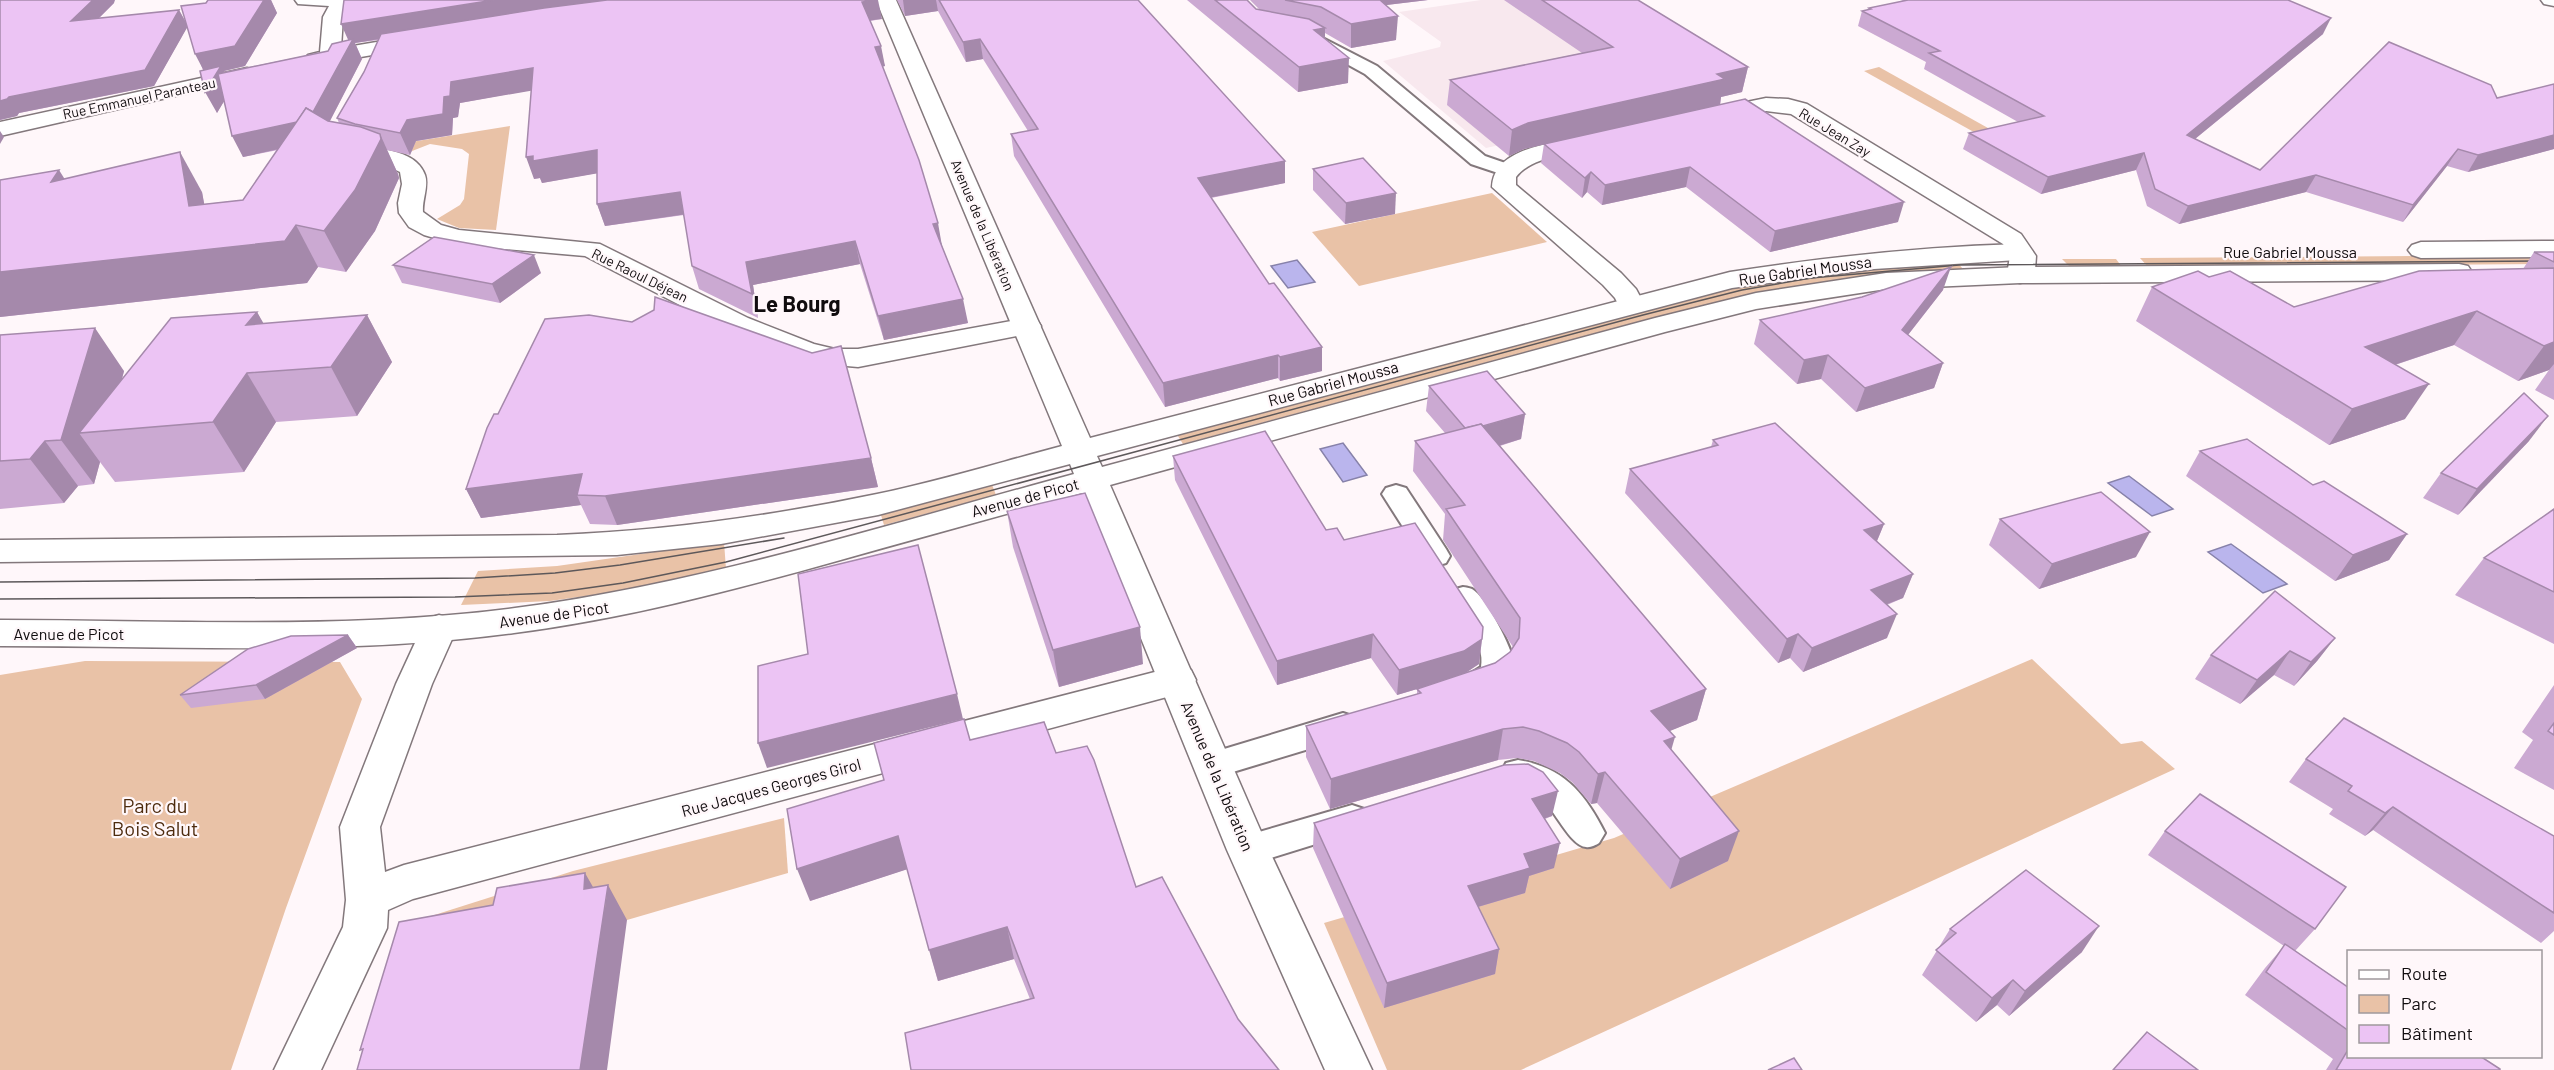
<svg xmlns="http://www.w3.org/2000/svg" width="2554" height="1070" viewBox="0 0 2554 1070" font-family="Barlow,sans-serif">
<rect width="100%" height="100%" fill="#fff7fa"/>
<!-- built -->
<path fill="#f8e8ee" d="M1481,0H1596L1742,92L1486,148L1383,61L1440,47L1441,42L1399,12Z"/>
<!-- green -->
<g fill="#e9c2a7">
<path d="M1879,67L2004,137L1990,141L1864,71Z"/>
<path d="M510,126L496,230L459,228L437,219L460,205L464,199L469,154L462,149L430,144L407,153L380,147Z"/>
<path d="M1492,193L1547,242L1359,286L1312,232Z"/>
<path d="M2554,255V264L2148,267L2140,258Z"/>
<path d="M2062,259H2116L2122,267H2070Z"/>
<path d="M1955,260L1963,269L1879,275L1748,295L1648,319L1183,444L1176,433L1736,286L1805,274Z"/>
<path d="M991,482L996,495L884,525L880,512Z"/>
<path d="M724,542L726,569L621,591L550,601L461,605L478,571L557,566Z"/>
<path d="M2032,659L2121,744L2142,741L2175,769L1521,1070H1387L1324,923L1614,838Z"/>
<path d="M85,661L340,662L362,699L286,908L231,1070H0V675Z"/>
<path d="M784,818L788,873L627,920L603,924H406L573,871Z"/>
</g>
<!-- water -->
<g fill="#bab5ed" stroke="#8782aa" stroke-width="1.5">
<path d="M1297,260L1315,282L1288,288L1271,266Z"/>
<path d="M1343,443L1367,475L1343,482L1320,449Z"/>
<path d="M2129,476L2173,509L2152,516L2108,483Z"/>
<path d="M2231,544L2287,584L2263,593L2208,552Z"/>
</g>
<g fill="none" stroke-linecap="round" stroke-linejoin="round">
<defs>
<g id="lane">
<path d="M1311,32L1377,66L1485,156L1514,166L1517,170L1514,174L1507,176L1471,164L1365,74L1305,41L1302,37L1305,33Z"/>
<path d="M1396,485L1406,488L1446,549L1450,556L1446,563L1436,566L1426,563L1382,494L1386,488Z"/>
<path d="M1463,587C1466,587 1469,588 1472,589C1486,597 1512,648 1514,663L1503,685L1473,699L1462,695L1457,687L1462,679L1481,667C1486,642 1460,617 1448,597L1452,590Z"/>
<path d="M1343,713L1355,717L1359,726L1355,735L1213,778L1201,774L1196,765L1201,756Z"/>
<path d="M1518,760C1563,767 1585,793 1605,833L1599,843C1596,845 1590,848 1586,847C1570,846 1554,808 1540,797C1530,788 1518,787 1506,783L1501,773L1506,763Z"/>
<path d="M1352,805L1364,809L1369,819L1364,829L1248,865L1235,861L1230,850L1235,839Z"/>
</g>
<g id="street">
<path d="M295,0H357L354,4L348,5L343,17L341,48L418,35L425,37L428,41L425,45L418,47L315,65L308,63L305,59L308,55L320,52L323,17L329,6L298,4Z"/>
<path d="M247,68L254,70L258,74L254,78L0,136V122Z"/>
<path d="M1766,98L1788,99L1807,104L2021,234L2036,256L2035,270L2029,281L2020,283L2011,281L2007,275L2010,256L2003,244L1791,114L1766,111L1711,123L1703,121L1700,116L1703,111Z"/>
<path d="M1587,137L1595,139L1598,144L1595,149C1571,155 1533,155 1516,177V185L1621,273L1636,289L1644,304L1641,310L1631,312L1621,310L1615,298L1603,285L1492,187C1494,146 1556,143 1587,137Z"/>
<path d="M349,144C373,149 415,147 425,175C429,186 422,200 423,212L441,225L459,230L600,244L748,318L814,344L835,349H858L1027,318L1037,320L1041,326L1037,332L1027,334L858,367L824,364L794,356L728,330L585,256L458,245L424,235L409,227L399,213L398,203L402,184L400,172L383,164L341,156L337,151L341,146Z"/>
<path d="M439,615L452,619L457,628L432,684L380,827L385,872L404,865L1178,666L1191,670L1196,680L1191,690L1178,694L413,899L388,910L387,928L321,1070H274L343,927L346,900L340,827L396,684L426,619Z"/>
</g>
<g id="secondary">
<path d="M876,0H896L1090,438L1730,272C1826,257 1921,247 2018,244L2027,247L2031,252L2027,257L2018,260L1874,269L1732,288L1097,456L1102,467L1655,318L1756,293L1886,273L2020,267L2459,264L2468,266L2472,272L2468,278L2459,280L2020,283L1886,289L1756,309L1665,332L1110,485L1269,850L1372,1070H1325L1227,850L1082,493C1000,516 918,538 837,561C730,591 624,619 514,633C344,656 171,646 0,646V620C171,620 345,630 515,608C705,583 889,524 1074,474L1070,464L878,515L721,544L617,555L0,562V540L557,535C665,531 771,516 877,494C939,481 1001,462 1062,446Z"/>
<path d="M2541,0H2554V6L2544,4Z"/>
<path d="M2554,241V257L2421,258L2412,255L2408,250L2412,245L2421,242Z"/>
</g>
</defs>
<!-- lane casing -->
<use href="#lane" stroke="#83787c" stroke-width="4"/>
<!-- street casing -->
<use href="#street" stroke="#83787c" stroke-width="3"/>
<!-- secondary casing -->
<use href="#secondary" stroke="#83787c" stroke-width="3"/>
<!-- lane -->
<use href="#lane" fill="#fff" fill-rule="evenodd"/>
<!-- street -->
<use href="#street" fill="#fff" fill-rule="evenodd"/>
<!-- secondary -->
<use href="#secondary" fill="#fff" fill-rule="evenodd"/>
<!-- tram -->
<g stroke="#5d585a" stroke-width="1.5">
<path d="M0,582L475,578L555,573L620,565L784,538"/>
<path d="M0,599L455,597L552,593L623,583L726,562L1643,315L1742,290L1811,278L1959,265L2554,261"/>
</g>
</g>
<!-- wall -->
<g fill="#cba9d2" fill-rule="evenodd">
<path d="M0,0L114,3L99,18L179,10L186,23L208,0H271L277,13L245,66L224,71V72L328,51L348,40L882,19L870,21L885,66L882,67L968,323L884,340L860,264L753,285L758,318L699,289L692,266L684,215L605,226L597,204V173L542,183L540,178L534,179L531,90L460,103L458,117L453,118L452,135L416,141L410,155L387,150L398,174L399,178L375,231L346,272L318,267L307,283L0,317V180L65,179L202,192L204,204L243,200L278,150L243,157L224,101L217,113L203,70L187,27L154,86L19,113L17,116L0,120ZM378,40L364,72L337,118L339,123L330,121L362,59L355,43Z"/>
<path d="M897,0H1138L1285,161V183L1211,198L1269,284L1322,347V371L1280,381L1278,378L1165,407L1014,156L1011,134L1028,131L983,59L966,62L938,11L905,16Z"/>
<path d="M1187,0H1247L1256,9L1260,10L1250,0H1428L1386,5L1396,40L1351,48L1325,33V39L1348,83L1298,92Z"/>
<path d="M1504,0H1638L1748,67L1742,92L1721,97L1720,105L1655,119L1898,222L1770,252L1686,187L1602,205L1587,192L1582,198L1541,163L1544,144L1524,149L1509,156L1447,105L1450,80L1582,53Z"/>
<path d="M1901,0H2288L2323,34L2195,139L2260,170L2497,98L2554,84V149L2468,172L2447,166L2403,222L2306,192L2179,224L2147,206L2136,170L2041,194L1963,149L1969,133L2018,122L1924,69L1926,62L1858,26L1862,11L1869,10V8L1903,1Z"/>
<path d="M1313,169L1395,214L1345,224L1313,190Z"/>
<path d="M2534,252H2554V400L2535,390L2549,370L2518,381L2454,345L2395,365L2405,419L2329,445L2136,321L2152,287L2209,277L2294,307L2523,269Z"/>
<path d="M393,265L541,273L500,303L402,283Z"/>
<path d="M1943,290L1908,335L1943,363L1934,388L1856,412L1821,379L1797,384L1754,344L1760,320Z"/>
<path d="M257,312L263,324L367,315L392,362L357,416L276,422L244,472L115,482L100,462L94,484L78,486L64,503L0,509V335L124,371L122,379Z"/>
<path d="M1429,386L1525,414L1521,439L1500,446L1706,689L1697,720L1669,731L1671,749L1728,861L1670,889L1597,803L1591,804L1572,782L1560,773L1534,761L1517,758L1498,760L1330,809L1306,757V726L1417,695V689L1397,695L1371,658L1277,685L1175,480L1173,456L1344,540L1482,639L1479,664L1465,673L1495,663L1510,652L1513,647L1443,540L1445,514L1413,471L1415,441L1445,433L1426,411Z"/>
<path d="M498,414L871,458L878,487L617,525L590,524L581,505L481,518L466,489Z"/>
<path d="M1713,440L1884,524L1877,541L1913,574L1903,598L1887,605V638L1803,672L1790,658L1778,663L1625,493L1630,469L1711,447Z"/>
<path d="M2529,441L2458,515L2423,498L2441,473Z"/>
<path d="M2200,451L2313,485L2407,534L2389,560L2335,581L2186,476Z"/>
<path d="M2554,509V644L2455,595L2484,558Z"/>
<path d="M1007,511L1143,664L1059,687L1013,547Z"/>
<path d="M2000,519L2136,557L2039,589L1989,545Z"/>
<path d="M348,635L357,648L265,699L191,708L180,695Z"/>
<path d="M2335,638L2317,661L2294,686L2274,675L2240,704L2195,679L2211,655Z"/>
<path d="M2554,685V790L2514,768L2533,740L2522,732Z"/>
<path d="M970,740L1056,753L1136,887L1238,1019L1030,999L1014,959L938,981L907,869L810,901L884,780Z"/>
<path d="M2306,759L2554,836V931L2541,943L2373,830L2365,836L2329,814L2333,809L2289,782Z"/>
<path d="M1552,816L1545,819L1554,868L1529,876L1525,893L1478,907L1499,949L1495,974L1384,1008L1313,848L1314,823Z"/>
<path d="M2165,831L2315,929L2295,951L2349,988V1056L2500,1070H2326L2333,1059L2245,995L2265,968L2284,946L2148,855Z"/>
<path d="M1950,929L2082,952L2009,1016L1997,1005L1976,1022L1922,975Z"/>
</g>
<!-- shaded-wall -->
<g fill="#a589ab">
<path d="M93,0H115L114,3L80,37L71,21Z"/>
<path d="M264,0H271L277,13L245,66L224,71L232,88L217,113L205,92L206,75L195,54Z"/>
<path d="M494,0H657L573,8L355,43L362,59L320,140L243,157L232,136L350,44L341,24Z"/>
<path d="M874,0H878L882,19L866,21L862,2Z"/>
<path d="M903,0H936L938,11L905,16Z"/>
<path d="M1363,0H1428L1362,8Z"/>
<path d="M179,10L188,26L154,86L19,113L17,116L0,120V101Z"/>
<path d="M1398,16L1396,40L1351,48V24Z"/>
<path d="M2331,18L2323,34L2179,152L2187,135Z"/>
<path d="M1325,28V53L1314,30Z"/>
<path d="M980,39L983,59L966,62L963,42Z"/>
<path d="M881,46L885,66L879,67L875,47Z"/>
<path d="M1349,58L1348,83L1298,92L1299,67Z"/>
<path d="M1748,67L1742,92L1721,97L1720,105L1524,149L1509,156L1512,130L1528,123L1717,74Z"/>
<path d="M533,68L541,89L460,103L458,117L453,118L452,135L416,141L410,155L400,133L407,120L451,82Z"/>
<path d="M0,131L4,137L0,144Z"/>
<path d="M380,134L398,174L399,178L375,231L346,272L324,231Z"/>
<path d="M2554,135V149L2468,172L2478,155Z"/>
<path d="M2458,149L2447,166L2403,222L2413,205Z"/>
<path d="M597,150L605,172L542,183L540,178L534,179L526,157Z"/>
<path d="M180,152L202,192L212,246L189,206Z"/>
<path d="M2144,153L2136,170L2041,194L2048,177Z"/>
<path d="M1285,161V183L1198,200V178Z"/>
<path d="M1690,167L1686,187L1602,205L1605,185Z"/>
<path d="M59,170L84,210L51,182Z"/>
<path d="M1591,172L1587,192L1582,198L1585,178Z"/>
<path d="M2316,175L2306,192L2179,224L2188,206Z"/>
<path d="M680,192L687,214L605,226L597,204Z"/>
<path d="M1396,193L1395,214L1345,224L1346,203Z"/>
<path d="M1904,202L1898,222L1770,252L1775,231Z"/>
<path d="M938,223L942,246L937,247L933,224Z"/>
<path d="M296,225L318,267L307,283L0,317V272Z"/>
<path d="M855,241L860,264L753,285L758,318L752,294L746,262Z"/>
<path d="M534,255L541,273L500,303L492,284Z"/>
<path d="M1951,267L1943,290L1893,354L1902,330Z"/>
<path d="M963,299L968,323L884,340L878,316Z"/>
<path d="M2477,311L2454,345L2343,382L2365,347Z"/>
<path d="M257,312L284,359L246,325Z"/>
<path d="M367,315L392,362L357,416L331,367Z"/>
<path d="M95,328L124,371L108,431L79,433L100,462L94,484L61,440Z"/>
<path d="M2554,342V364L2549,370L2518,381L2544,346Z"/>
<path d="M1322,347V371L1280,381V357Z"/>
<path d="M1278,355V378L1165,407L1163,383Z"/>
<path d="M1828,355L1821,379L1797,384L1804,360Z"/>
<path d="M1943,363L1934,388L1856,412L1865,388Z"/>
<path d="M247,373L276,422L244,472L213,422Z"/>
<path d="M2429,384L2405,419L2329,445L2352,409Z"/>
<path d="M1525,414L1521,439L1465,456L1467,431Z"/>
<path d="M2548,416L2529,441L2458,515L2477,489Z"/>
<path d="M45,441L78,486L64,503L30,459Z"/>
<path d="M871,458L878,487L617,525L605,496Z"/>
<path d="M582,474L577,495L581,505L481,518L466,489Z"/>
<path d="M1884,524L1874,548L1864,530Z"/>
<path d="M2150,532L2136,557L2039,589L2052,564Z"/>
<path d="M2407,534L2389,560L2335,581L2353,555Z"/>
<path d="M1913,574L1903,598L1861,614L1871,590Z"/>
<path d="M1897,614L1887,638L1803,672L1812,648Z"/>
<path d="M1140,627L1143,664L1059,687L1053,650Z"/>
<path d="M1373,634L1371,658L1277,685V661Z"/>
<path d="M1798,634L1790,658L1778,663L1787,639Z"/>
<path d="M348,635L357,648L265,699L256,685Z"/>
<path d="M2335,638L2317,661L2294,686L2311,662Z"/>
<path d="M1482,639L1479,664L1461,676L1397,695L1399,670Z"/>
<path d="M2290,651L2274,675L2240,704L2257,680Z"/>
<path d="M1706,689L1697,720L1643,742L1651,711Z"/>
<path d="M957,694L963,719L767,768L758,743Z"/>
<path d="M1503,729L1498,760L1330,809L1331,779Z"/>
<path d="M1675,737L1666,768L1664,741Z"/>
<path d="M1605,772L1597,803L1591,804L1598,774Z"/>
<path d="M1558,791L1552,816L1527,824L1532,799Z"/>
<path d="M2393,807L2373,830L2365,836L2385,813Z"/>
<path d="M1739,831L1728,861L1670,889L1680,859Z"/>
<path d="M898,836L908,869L810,901L797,869Z"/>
<path d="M1560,843L1554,868L1529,876L1525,893L1464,911L1468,886L1524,854Z"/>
<path d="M585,873L605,908L608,885L627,920L607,1070H580L584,889Z"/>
<path d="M2099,926L2082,952L2009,1016L2025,991Z"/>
<path d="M1007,927L1014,959L938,981L929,950Z"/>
<path d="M1499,949L1495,974L1384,1008L1387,983Z"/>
<path d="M2013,980L1997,1005L1976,1022L1992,998Z"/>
</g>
<!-- building -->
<g fill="#ecc4f4" stroke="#a589ab" stroke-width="1.5">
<path d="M0,0H93L71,21L179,10L145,70L9,97L7,99L0,101Z"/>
<path d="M208,0H264L235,46L195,54L181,6L206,3Z"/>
<path d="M344,0H494L341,24Z"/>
<path d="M607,0H874L862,2L881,46L875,47L919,160L938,223L933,224L963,299L878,316L855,241L746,262L752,294L692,266L680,192L597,204V150L533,161V156L526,157L533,68L451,82L450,96L444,97L443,114L407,120L400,133L355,124L337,118L364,72L381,34L544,8Z"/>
<path d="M939,0H1138L1285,161L1198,178L1269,284L1274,283L1322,347L1280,357L1278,355L1163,383L1011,134L1038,129L980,39L963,42Z"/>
<path d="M1215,0H1247L1256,9L1309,19L1325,28L1314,30L1349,58L1299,67Z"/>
<path d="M1285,0H1380L1398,16L1351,24L1321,7Z"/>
<path d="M1542,0H1638L1748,67L1717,74L1725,79L1528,123L1512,130L1450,80L1613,47Z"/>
<path d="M1908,0H2288L2331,18L2187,135L2260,170L2389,42L2491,85L2497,98L2554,84V135L2478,155L2458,149L2413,205L2316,175L2188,206L2155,189L2144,153L2048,177L1969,133L2044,116L1929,53L1940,51L1862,11L1871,9L1869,8Z"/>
<path d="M353,39L313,112L306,108L297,122L232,136L218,74L328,51L332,44Z"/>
<path d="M221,66L205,92L200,71Z"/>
<path d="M1745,99L1904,202L1775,231L1690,167L1605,185L1591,172L1585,178L1544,144Z"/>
<path d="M306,108L328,121L361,127L380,134L381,139L355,190L324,231L296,225L285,241L0,272V180L59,170L51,182L180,152L189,206L243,200Z"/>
<path d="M1363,158L1396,193L1346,203L1313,169Z"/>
<path d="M434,237L534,255L492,284L393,265Z"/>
<path d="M2534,252H2554V262Z"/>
<path d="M1951,267L1902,330L1943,363L1865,388L1828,355L1804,360L1760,320L1862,297Z"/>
<path d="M2554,268V342L2544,346L2477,311L2365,347L2429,384L2352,409L2152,287L2198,271L2209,277L2230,271L2294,307L2419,271Z"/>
<path d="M655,297L812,353L841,346L871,458L605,496L577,495L582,474L466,489L487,428L494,414H498L545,319L589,315L632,322L654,310Z"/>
<path d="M257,312L246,325L367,315L331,367L247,373L213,422L79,433L171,318Z"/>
<path d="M95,328L61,440L45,441L30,459L0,461V335Z"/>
<path d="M1487,371L1525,414L1483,426L1481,424L1465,428L1429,386Z"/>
<path d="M2524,393L2548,416L2477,489L2441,473Z"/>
<path d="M1775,423L1884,524L1864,530L1913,574L1871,590L1897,614L1812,648L1798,634L1787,639L1630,469L1718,445L1713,440Z"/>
<path d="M1481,424L1706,689L1651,711L1675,737L1664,741L1739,831L1680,859L1605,772L1598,774L1579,752L1567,743L1539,731L1523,727L1503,729L1331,779L1306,726L1421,693L1417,689L1495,663L1510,652L1519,638L1520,618L1446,509L1465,505L1415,441Z"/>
<path d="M1265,431L1326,530L1337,528L1344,540L1415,523L1483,627L1482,639L1464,651L1399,670L1373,634L1277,661L1173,456Z"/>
<path d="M2247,439L2313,485L2324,481L2407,534L2353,555L2200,451Z"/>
<path d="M2101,492L2150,532L2052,564L2000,519Z"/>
<path d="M1085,493L1140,627L1053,650L1007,511Z"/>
<path d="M2554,509V592L2484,558Z"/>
<path d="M918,545L957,694L758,743V666L808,654L798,574Z"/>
<path d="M2275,591L2335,638L2311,662L2290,651L2257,680L2211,655Z"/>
<path d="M348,635L256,685L180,695L248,649L291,636Z"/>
<path d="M2344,718L2554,836V913L2393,807L2385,813L2348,791L2352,786L2306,759Z"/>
<path d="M964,719L970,740L1044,722L1056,753L1087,746L1094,760L1136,887L1162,877L1238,1019L1279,1070H911L905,1033L1034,998L1007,927L929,950L898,836L797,869L787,809L884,780L874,743Z"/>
<path d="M2554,723V735L2548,731Z"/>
<path d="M1528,764L1543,772L1558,791L1532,799L1560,843L1524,854L1530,868L1468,886L1499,949L1387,983L1314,823L1504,765Z"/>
<path d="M2200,794L2346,887L2315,929L2165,831Z"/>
<path d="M2026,870L2099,926L2025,991L2013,980L1992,998L1936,950L1956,933L1950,929Z"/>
<path d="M585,873L584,889L608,885L580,1070H357L363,1049L360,1050L399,922L493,905L497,888Z"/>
<path d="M2285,944L2349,988V1031L2266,972Z"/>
<path d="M2147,1032L2198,1070H2113Z"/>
<path d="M2349,1048V1056H2480L2500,1069V1070H2336Z"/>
<path d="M1794,1058L1802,1070H1768Z"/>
</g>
<g text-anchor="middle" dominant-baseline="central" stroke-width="4.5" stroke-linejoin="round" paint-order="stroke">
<!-- far-street labels -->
<g font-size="14" fill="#100c0e" stroke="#fff7fa">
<text transform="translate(139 98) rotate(-12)">Rue Emmanuel Paranteau</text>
<text transform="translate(1835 132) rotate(31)">Rue Jean Zay</text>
<text transform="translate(983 225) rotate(67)">Avenue de la Libération</text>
<text transform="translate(640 275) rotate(26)">Rue Raoul Déjean</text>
</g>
<!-- street labels -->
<g font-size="16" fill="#100c0e" stroke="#fff7fa">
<text x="2290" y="251">Rue Gabriel Moussa</text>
<text transform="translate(1805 270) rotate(-8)">Rue Gabriel Moussa</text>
<text transform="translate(1333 383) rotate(-15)">Rue Gabriel Moussa</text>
<text transform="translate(1025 497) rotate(-15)">Avenue de Picot</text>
<text transform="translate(554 614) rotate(-8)">Avenue de Picot</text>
<text x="69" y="633">Avenue de Picot</text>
<text transform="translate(1218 776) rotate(67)">Avenue de la Libération</text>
<text transform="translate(771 787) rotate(-15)">Rue Jacques Georges Girol</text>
</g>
<!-- near-park labels -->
<g font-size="20" fill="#4d2b0e" stroke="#fff7fa">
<text x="155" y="805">Parc du<tspan x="155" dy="23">Bois Salut</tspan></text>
</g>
<!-- district labels -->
<g font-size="22" font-weight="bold" fill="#100c0e" stroke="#fff7fa">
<text x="797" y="303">Le Bourg</text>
</g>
</g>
<!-- legend -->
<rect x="2347" y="950" width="195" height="108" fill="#fff7fa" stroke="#9f999c" stroke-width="1.5"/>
<rect x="2359" y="970" width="30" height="9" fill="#ffffff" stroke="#9f999c" stroke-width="1.5"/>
<text x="2401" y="980" font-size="18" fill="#100c0e">Route</text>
<rect x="2359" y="995" width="30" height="18" fill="#e9c2a7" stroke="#9f999c" stroke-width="1.5"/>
<text x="2401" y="1010" font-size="18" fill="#100c0e">Parc</text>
<rect x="2359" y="1025" width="30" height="18" fill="#ecc4f4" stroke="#9f999c" stroke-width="1.5"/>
<text x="2401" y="1040" font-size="18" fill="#100c0e">Bâtiment</text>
</svg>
